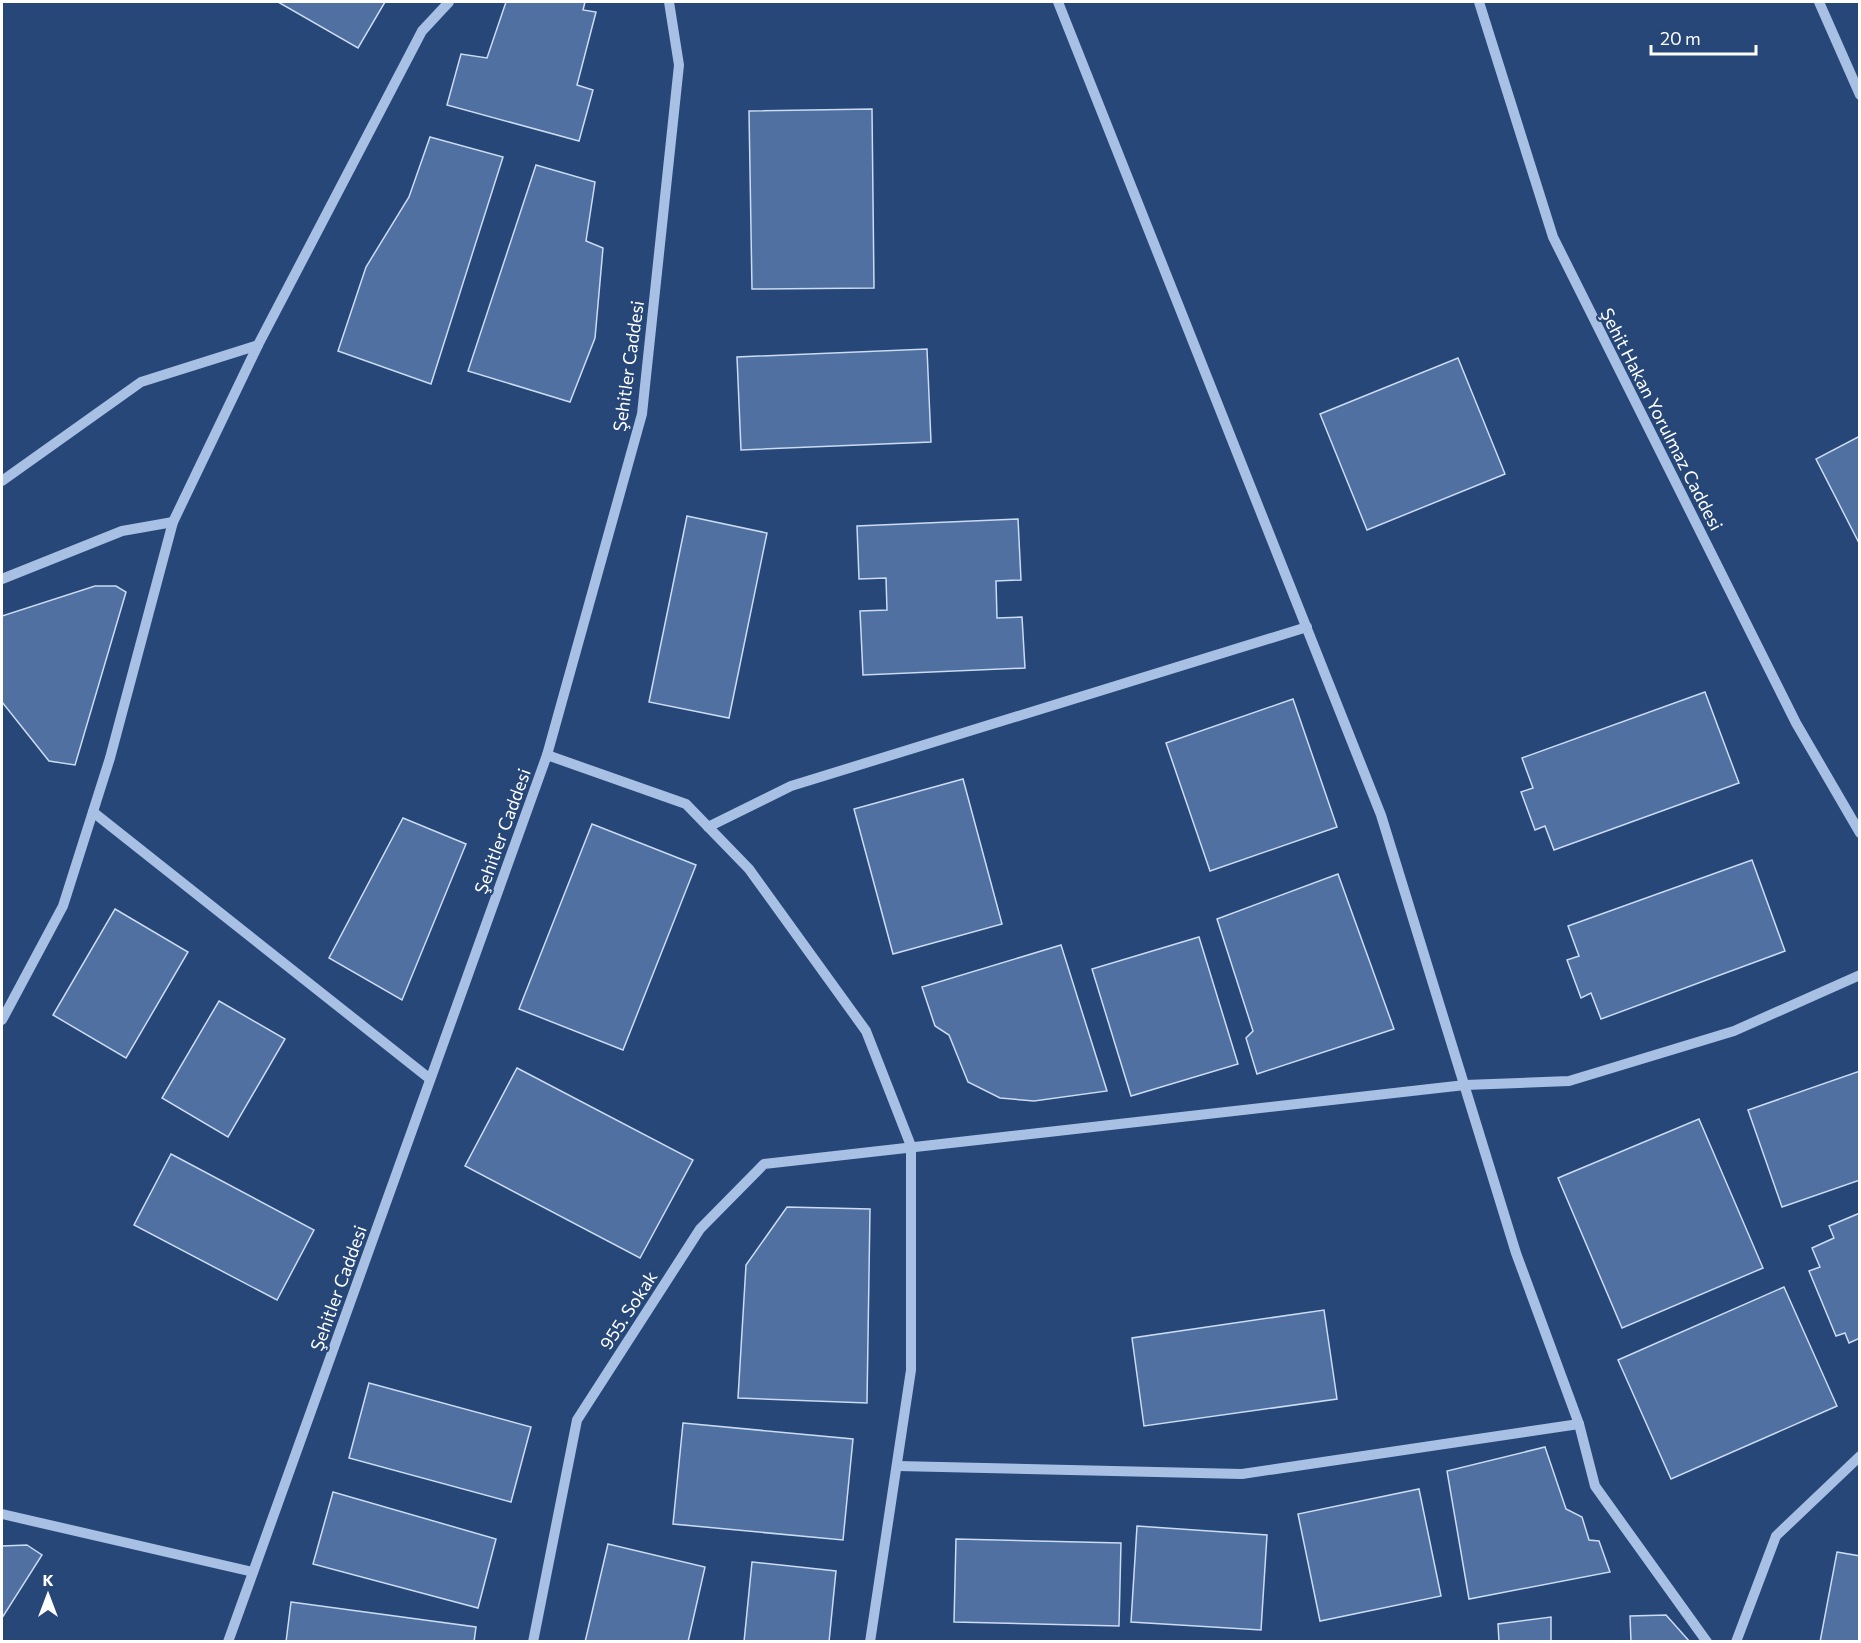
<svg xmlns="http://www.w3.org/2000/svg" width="1861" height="1643" viewBox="0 0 1861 1643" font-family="Commissioner,sans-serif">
<rect width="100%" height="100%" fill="#264778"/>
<!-- building -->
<g fill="#4f70a1" stroke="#cbdbf2" stroke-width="1.5">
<path d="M278,2H385L358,48Z"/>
<path d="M506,2H585L583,10L596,12L577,85L593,90L579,141L447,105L461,54L487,58Z"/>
<path d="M872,109L874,288L752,289L749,111Z"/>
<path d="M430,137L503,157L431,384L338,351L366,267L409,197Z"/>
<path d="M536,165L595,182L586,241L603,248L595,338L570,402L468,371Z"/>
<path d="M927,349L931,442L741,450L737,357Z"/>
<path d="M1458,358L1505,474L1367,530L1320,414Z"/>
<path d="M1860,436V545L1816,459Z"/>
<path d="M687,516L767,533L729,718L649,702Z"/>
<path d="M1018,519L1021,580L996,581L997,618L1022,617L1025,668L863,675L860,611L887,610L886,578L859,579L857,526Z"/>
<path d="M95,586H116L126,592L75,765L49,761L2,702V616Z"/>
<path d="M1705,692L1739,783L1554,850L1545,826L1535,830L1521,792L1533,788L1522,758Z"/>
<path d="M1293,699L1337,827L1210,871L1166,743Z"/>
<path d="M963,779L1002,924L893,954L854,809Z"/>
<path d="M403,818L466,844L402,1000L329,958Z"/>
<path d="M592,824L696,865L623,1050L519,1009Z"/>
<path d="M1752,860L1785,951L1601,1019L1591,993L1581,998L1567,960L1579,956L1568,926Z"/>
<path d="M1338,874L1394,1029L1257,1074L1246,1038L1253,1031L1217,919Z"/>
<path d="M115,909L188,952L126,1058L53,1015Z"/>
<path d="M1199,937L1238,1064L1131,1096L1092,969Z"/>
<path d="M1061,945L1107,1091L1034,1101L1000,1098L968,1082L949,1035L935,1026L922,987Z"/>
<path d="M219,1001L285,1039L228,1137L162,1098Z"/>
<path d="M517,1068L693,1160L640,1258L465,1166Z"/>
<path d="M1860,1071V1180L1782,1207L1748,1110Z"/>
<path d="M1699,1119L1763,1268L1622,1328L1558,1178Z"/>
<path d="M171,1154L314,1230L277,1300L134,1225Z"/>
<path d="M787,1207L870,1209L867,1403L738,1398L746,1265Z"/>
<path d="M1860,1213V1338L1849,1343L1845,1333L1836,1336L1809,1271L1820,1267L1812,1248L1834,1238L1829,1226Z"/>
<path d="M1784,1287L1837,1406L1671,1479L1618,1360Z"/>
<path d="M1324,1310L1337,1399L1144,1426L1132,1338Z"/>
<path d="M369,1383L531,1427L511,1502L349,1458Z"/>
<path d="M683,1423L853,1439L843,1540L673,1524Z"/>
<path d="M1545,1447L1566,1509L1582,1517L1589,1540L1599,1541L1610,1572L1469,1599L1447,1471Z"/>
<path d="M1419,1489L1441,1596L1320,1621L1298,1514Z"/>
<path d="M333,1492L496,1539L478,1608L313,1564Z"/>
<path d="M1137,1526L1267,1535L1261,1630L1131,1622Z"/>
<path d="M956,1539L1121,1543L1119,1626L954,1622Z"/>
<path d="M608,1544L705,1567L688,1642H585Z"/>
<path d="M27,1545L42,1555L2,1618V1546Z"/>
<path d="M1837,1552L1860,1556V1642H1820Z"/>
<path d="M752,1562L836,1571L829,1642H744Z"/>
<path d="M291,1602L476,1627L474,1642H286Z"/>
<path d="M1666,1615L1690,1642H1631L1630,1616Z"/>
<path d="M1551,1617V1642H1499L1498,1624Z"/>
</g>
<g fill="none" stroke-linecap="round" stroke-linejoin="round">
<!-- minor -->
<g stroke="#a8c0e3" stroke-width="10">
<path d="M1058,2L1381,815L1516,1253L1579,1424L1595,1486L1707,1642"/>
<path d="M1479,2L1553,237L1796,723L1860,833"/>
<path d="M1819,2L1860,95"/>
<path d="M2,481L141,382L258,345L422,31L449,2"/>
<path d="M2,579L122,531L173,522"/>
<path d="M547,755L686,804L749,869L866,1031L911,1146V1370L870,1642"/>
<path d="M93,812L430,1079"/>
<path d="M708,827L791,786L1307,627"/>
<path d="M2,1020L63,906L110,758L173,522L258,345"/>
<path d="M897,1466L1242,1474L1579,1424"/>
<path d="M2,1514L253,1572"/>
<path d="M228,1642L547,755L642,414L679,65L669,2"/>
<path d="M533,1642L577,1420L700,1229L764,1164L1465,1085L1569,1081L1734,1031L1860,975"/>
<path d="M1736,1642L1776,1536L1860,1456"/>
</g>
</g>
<g text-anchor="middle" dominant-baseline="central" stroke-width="4.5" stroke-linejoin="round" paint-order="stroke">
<!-- street labels -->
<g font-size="18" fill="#fff" stroke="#264778">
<text transform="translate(628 366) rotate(-82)">Şehitler Caddesi</text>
<text transform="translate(1662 419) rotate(63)">Şehit Hakan Yorulmaz Caddesi</text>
<text transform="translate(502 831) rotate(-70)">Şehitler Caddesi</text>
<text transform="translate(338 1288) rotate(-70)">Şehitler Caddesi</text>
<text transform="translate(628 1310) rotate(-57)">955. Sokak</text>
</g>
</g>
<!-- border -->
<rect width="1861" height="1643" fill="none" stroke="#ffffff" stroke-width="6"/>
<!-- north arrow -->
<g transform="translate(48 1595)" stroke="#264778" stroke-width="4.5" paint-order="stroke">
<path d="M0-4.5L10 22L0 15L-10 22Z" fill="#ffffff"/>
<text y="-9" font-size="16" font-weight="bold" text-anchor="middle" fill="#ffffff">K</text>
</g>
<!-- scale -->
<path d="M1651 45v9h105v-9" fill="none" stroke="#ffffff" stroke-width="3"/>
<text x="1660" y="45" font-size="18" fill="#ffffff" stroke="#264778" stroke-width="4.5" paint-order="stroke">20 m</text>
</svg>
